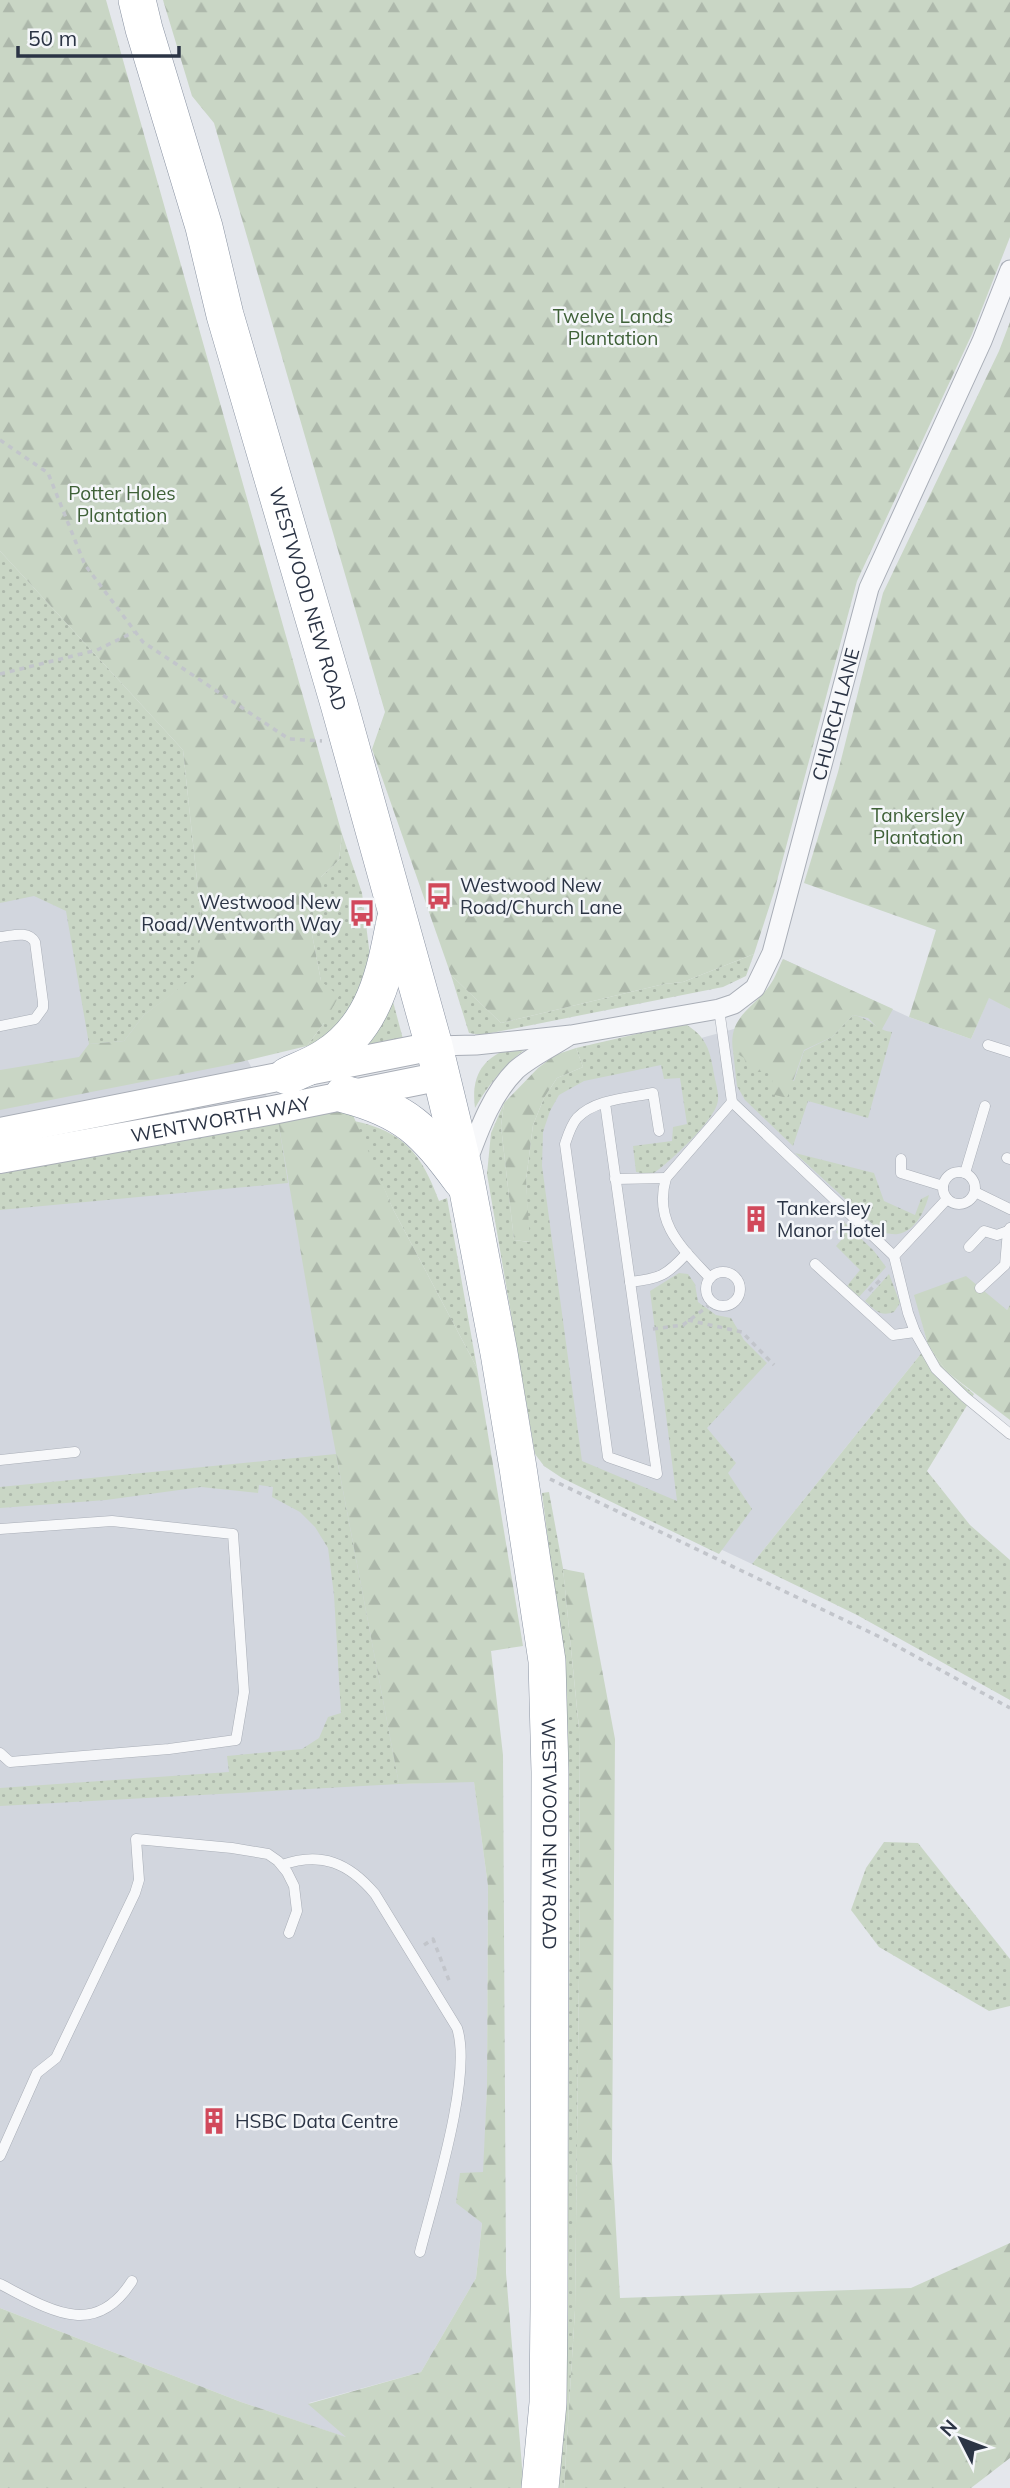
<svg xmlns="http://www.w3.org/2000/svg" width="1010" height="2488" viewBox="0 0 1010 2488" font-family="Mulish,sans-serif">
<defs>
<pattern id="grass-dots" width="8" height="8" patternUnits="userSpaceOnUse" patternTransform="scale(1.75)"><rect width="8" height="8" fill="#c9d6c5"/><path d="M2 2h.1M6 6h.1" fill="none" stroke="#adb8ab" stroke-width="1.8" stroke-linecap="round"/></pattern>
<pattern id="forest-firs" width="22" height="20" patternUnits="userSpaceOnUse" patternTransform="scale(1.75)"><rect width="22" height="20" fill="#c9d6c5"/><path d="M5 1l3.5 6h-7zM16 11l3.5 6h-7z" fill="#adb8ab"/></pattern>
</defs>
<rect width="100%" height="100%" fill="#e4e7ec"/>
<!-- built -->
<g fill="#d2d6de">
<path d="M0,698L230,1027L302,1163L400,1784L474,1781L488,1886L487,2087L482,2223L476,2278L421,2372L309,2403L348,2438L241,2402L0,2308Z"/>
<path d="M783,959L909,1017L971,1039L989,997L1010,1009V1305L1007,1310L915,1295L928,1345L752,1564L544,1466L526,1180L557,1078L741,1027L772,990Z"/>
</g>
<!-- grass -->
<g fill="url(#grass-dots)">
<path d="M0,551L183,750L202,927L195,977L144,1015L124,1041L89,1044L66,911L34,896L0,903Z"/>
<path d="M342,834L362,893L370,956L355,1005L323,1040L307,1046L324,1023L321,981L308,913L321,877L339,860Z"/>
<path d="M754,954L746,976L723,987L481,1035L469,1033L451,975L501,1023L664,984L683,982Z"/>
<path d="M388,983L403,1039L349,1049Z"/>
<path d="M853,1015C873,1019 875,1030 892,1032L868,1118L808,1101L793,1146L745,1100L737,1086L733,1051L794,1081L804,1051L832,1037Z"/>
<path d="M687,1025C705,1037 709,1047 713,1068C714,1078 719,1091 718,1100C717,1119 667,1165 651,1175L636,1172L633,1146L672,1141L673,1127L687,1124L680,1078L664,1079L661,1065L584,1081L559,1095L550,1111L543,1132L542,1166L582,1461L677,1501L650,1291L679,1273L688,1274L695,1284L698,1302L716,1315L731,1318L744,1340L767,1363L707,1428L736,1463L728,1473L752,1509L719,1554L562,1478L544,1466L535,1454L487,1174L491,1133L504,1103L501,1126L514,1240L529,1242L526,1180L533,1125L544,1098L557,1078L583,1067L576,1048L667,1027Z"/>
<path d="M535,1042C509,1060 491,1080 475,1108C469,1063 496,1049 535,1042Z"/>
<path d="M278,1119L288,1183L0,1210V1174Z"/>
<path d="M354,1121C404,1131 422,1155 439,1201L447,1198L477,1368L393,1209Z"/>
<path d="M795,1153L874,1173L884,1201L915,1215L921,1199L929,1195C925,1210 916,1231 898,1234C894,1235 886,1233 881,1232Z"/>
<path d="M844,1222L874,1251L886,1267L859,1297L847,1286L860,1270L836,1246L842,1239L836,1232Z"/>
<path d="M889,1274L900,1303L894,1312C880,1317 875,1310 865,1301Z"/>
<path d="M928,1345L947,1372L974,1394L927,1471L970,1525L1010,1560V1700L857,1615L752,1564Z"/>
<path d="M336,1454L399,1784L0,1806V1788L229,1772L227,1756L302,1749L319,1738L328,1717L341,1713L334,1595L328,1548L315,1527L300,1512L272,1497L273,1487L259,1485L258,1493L201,1487L106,1500L0,1508V1487Z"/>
<path d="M549,1492L563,1568L579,1729L580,1889L575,2310L564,2488H559L567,2364L570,1850L566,1726L557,1612L542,1493Z"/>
<path d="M884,1842L918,1843L1010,1959V2006L989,2011L879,1947L851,1910L866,1868Z"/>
</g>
<!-- forest -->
<g fill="url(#forest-firs)">
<path d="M0,0H106L342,834L339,860L321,877L322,902L308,913L321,981L339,996L324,1023L307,1046L228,1065L0,1110V1070L79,1057L89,1044L124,1041L144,1015L194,977L202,927L183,750L0,551Z"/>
<path d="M163,0H1010V237L972,334L857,581L774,892L754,954L683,982L664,984L501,1023L451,975L372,749L385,712L214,123L192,96Z"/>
<path d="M1010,322V1009L989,998L971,1039L909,1017L936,930L804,883L838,772L883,593L999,351Z"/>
<path d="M783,959L893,1009L881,1031L868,1018L853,1015L832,1037L804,1050L787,1098L771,1094L773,1072H749L744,1058L733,1051C728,1019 749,1011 767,989C774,981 778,969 783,959Z"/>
<path d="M576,1048L583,1067L557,1078L544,1098L533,1125L526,1180L530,1242L514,1240L501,1126L504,1103L538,1068L555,1055Z"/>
<path d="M344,1094L393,1209L477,1368L523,1646L491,1651L503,1755L506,2273L523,2479L521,2488H0V2308L241,2402L346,2437L308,2404L421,2372L476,2278L482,2223L456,2203L460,2173L483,2172L487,2087L488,1886L474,1782L399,1784L330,1422L278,1120Z"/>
<path d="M966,1276L1007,1310L1010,1305V1420L947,1372L928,1345L914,1295Z"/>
<path d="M563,1569L584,1573L615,1739L612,2160L620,2298L911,2288L1010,2243V2458L971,2488H564L575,2310L580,1889L579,1728Z"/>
</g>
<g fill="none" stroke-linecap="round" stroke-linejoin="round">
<defs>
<g id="lane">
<path d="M0,937C12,936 28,930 35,942L43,1002V1008L35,1019L0,1026"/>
<path d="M719,1009L732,1102L894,1256L908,1313L915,1332L936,1369L965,1397L1010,1434"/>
<path d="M988,1045L1010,1052"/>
<path d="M605,1103L657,1474L608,1457L565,1144C568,1135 571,1125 577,1118C595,1099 629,1098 653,1093L659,1131"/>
<path d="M1007,1158L1010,1159"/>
<path d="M901,1159V1173L943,1186"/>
<circle cx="959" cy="1188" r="16"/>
<path d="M965,1173L985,1106"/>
<path d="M615,1179L666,1178"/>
<path d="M975,1192L1010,1209"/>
<path d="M969,1247L984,1231L997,1235L1008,1231"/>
<path d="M894,1256L947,1199"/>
<path d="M815,1264L893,1335L915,1332"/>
<circle cx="723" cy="1289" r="17"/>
<path d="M710,1278C682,1248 653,1223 666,1178L732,1102"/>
<path d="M630,1282C660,1279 667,1275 687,1253"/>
<path d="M980,1288L1005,1265L1008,1231L1010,1228"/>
<path d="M0,1460L75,1452"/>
<path d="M0,1529L112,1521L233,1534L244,1692L236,1740L169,1749L10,1762L0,1753"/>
<path d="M282,1865C321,1851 349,1863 375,1894L457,2028C473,2076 433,2200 420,2252"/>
<path d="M0,2156L37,2073L56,2058L135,1893L139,1880L136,1839L232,1848L268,1854L278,1861L287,1872L294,1886L297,1911L289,1933"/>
<path d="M0,2284C47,2308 94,2341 132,2281"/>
</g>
<g id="street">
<path id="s1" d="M434,1046L476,1045L571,1035L719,1009L734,1004L755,988L772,953L869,588L982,341L1010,270"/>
<path d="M467,1162C479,1130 491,1095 516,1070C531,1057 550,1048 567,1037"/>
</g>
<g id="secondary">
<path d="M0,1132L434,1046"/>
<path id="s2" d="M0,1159L273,1110L442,1076"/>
</g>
<g id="highway">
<path id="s3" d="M137,0L144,29L204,227L225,315L339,704L434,1046L464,1170L499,1353L518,1468L547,1661L550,1772L549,2307L548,2403L540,2488"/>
<path d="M287,1076C300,1070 314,1065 326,1057C375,1026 385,973 395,921"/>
<path d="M344,1094C406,1110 425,1131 462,1181"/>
</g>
</defs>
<!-- lane casing -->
<use href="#lane" stroke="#a9aeb7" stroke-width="11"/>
<!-- street casing -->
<use href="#street" stroke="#a9aeb7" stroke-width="21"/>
<!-- secondary casing -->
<use href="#secondary" stroke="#a9aeb7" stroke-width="30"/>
<!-- highway casing -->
<use href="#highway" stroke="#8b94a3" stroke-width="38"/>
<!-- path -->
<g stroke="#c2c5cb" stroke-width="3.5" stroke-dasharray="5 5" stroke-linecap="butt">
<path d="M0,440L48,473L85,565L143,642L289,739L322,741"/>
<path d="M0,674L97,650L134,632"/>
<path d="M869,1291L883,1277"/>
<path d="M688,1320L742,1332L774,1365"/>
<path d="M653,1329L683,1325L712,1303"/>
<path d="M550,1479L882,1638L1010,1708"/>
<path d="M424,1945L433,1939L450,1983"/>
</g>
<!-- lane -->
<use href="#lane" stroke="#f7f8fa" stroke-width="10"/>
<!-- street -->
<use href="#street" stroke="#f7f8fa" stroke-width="19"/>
<!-- secondary -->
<use href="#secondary" stroke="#fff" stroke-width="28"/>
<!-- highway -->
<use href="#highway" stroke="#fff" stroke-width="37"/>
</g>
<!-- icons -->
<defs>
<symbol id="bus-bare" viewBox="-9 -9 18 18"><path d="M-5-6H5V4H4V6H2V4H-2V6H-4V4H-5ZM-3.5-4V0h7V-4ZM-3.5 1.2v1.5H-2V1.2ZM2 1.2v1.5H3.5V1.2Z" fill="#d1495b" stroke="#f4f6f9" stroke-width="2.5" paint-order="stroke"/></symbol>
<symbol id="building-bare" viewBox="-9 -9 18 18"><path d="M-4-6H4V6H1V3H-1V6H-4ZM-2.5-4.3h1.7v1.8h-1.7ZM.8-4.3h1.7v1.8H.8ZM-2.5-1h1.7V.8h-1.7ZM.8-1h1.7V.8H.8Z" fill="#d1495b" stroke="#f4f6f9" stroke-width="2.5" paint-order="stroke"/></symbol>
</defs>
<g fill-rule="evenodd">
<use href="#bus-bare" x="420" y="877" width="38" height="38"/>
<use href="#bus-bare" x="343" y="894" width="38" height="38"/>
<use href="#building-bare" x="737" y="1200" width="38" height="38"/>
<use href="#building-bare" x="195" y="2102" width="38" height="38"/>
</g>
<g text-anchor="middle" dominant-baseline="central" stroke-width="5" stroke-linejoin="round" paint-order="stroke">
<!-- park labels -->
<g font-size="19" fill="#3f6138" stroke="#f4f6f9">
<text x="613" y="316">Twelve Lands<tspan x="613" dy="22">Plantation</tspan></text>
<text x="122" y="493">Potter Holes<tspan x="122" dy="22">Plantation</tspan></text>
<text x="918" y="815">Tankersley<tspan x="918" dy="22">Plantation</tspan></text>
</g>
<!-- street labels -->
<g font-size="19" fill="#2b3445" stroke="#f4f6f9">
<text stroke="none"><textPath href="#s3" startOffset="623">WESTWOOD NEW ROAD</textPath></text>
<text stroke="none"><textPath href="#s1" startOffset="616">CHURCH LANE</textPath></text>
<text stroke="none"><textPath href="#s2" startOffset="224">WENTWORTH WAY</textPath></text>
<text stroke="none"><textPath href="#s3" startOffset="1886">WESTWOOD NEW ROAD</textPath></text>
</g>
<!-- poi labels -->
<g font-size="19" fill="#2b3445" stroke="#f4f6f9" text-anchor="start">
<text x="460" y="885">Westwood New<tspan x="460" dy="22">Road/Church Lane</tspan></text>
<text x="341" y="902" text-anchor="end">Westwood New<tspan x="341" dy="22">Road/Wentworth Way</tspan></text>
<text x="777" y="1208">Tankersley<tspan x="777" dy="22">Manor Hotel</tspan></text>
<text x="235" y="2121">HSBC Data Centre</text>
</g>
</g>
<!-- north arrow -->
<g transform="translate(961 2439) rotate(312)" stroke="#f4f6f9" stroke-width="5" paint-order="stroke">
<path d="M0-5L12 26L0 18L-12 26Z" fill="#2b3445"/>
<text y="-10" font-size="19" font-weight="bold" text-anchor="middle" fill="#2b3445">N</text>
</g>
<!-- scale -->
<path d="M18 46v10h161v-10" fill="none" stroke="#2b3445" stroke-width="3.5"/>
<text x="28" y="46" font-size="21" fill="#2b3445" stroke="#f4f6f9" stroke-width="5" paint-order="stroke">50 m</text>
</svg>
